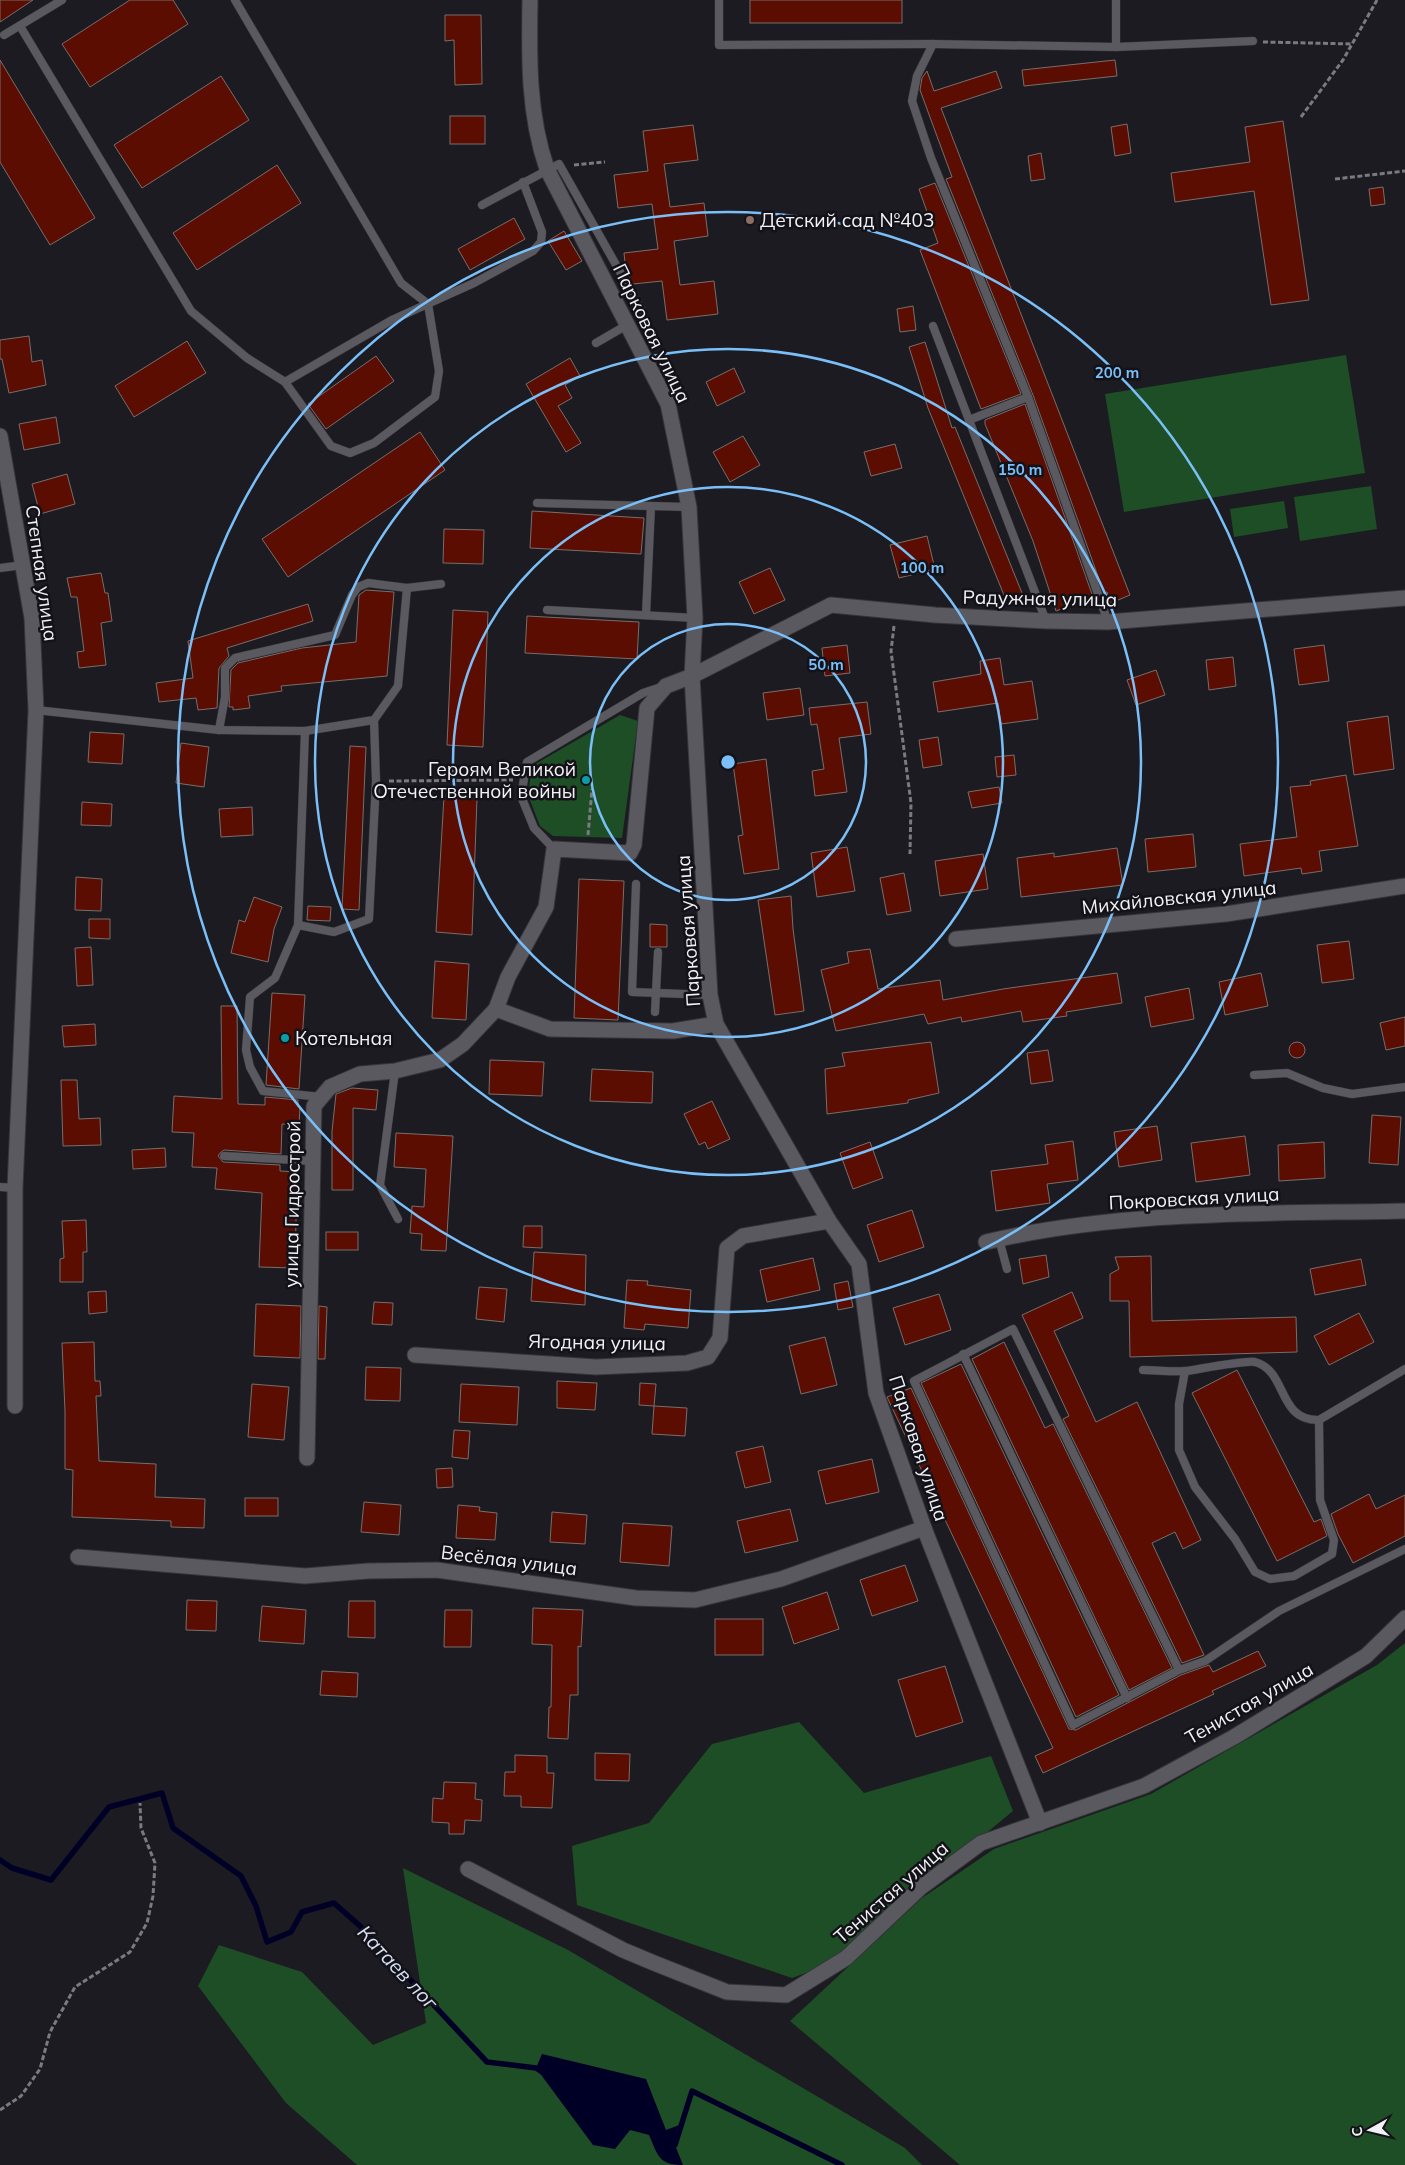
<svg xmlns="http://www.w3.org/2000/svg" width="1405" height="2165" viewBox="0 0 1405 2165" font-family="Mulish,sans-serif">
<rect width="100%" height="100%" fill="#1c1b21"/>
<!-- green -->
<g fill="#1e4e26">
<path d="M1346,355L1365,473L1124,512L1105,394Z"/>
<path d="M1371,486L1377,529L1300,541L1294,497Z"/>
<path d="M1284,501L1288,528L1234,537L1230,509Z"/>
<path d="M620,715L638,721L622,838L553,836L540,826L528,795L532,766Z"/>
<path d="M1405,1643V2165H960L790,2021L922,1898L994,1849L1151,1794L1377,1665Z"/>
<path d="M799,1722L864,1793L991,1756L1013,1811L920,1888L846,1958L792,1978L577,1905L572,1846L649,1823L712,1744Z"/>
<path d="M403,1868L568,1950L905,2148L922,2165H357L286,2103L198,1986L219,1945L302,1972L373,2045L426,2023Z"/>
</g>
<!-- water -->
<path fill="#000026" d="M542,2054L646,2079L666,2130L682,2124L675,2145L683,2165C658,2165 658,2155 649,2135L630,2130L615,2149L593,2145L536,2068Z"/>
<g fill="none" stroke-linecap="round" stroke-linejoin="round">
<!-- stream -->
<g stroke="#000026" stroke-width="5.5">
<path d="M0,1860L12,1868L51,1880L109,1807L162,1793L173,1828L241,1876L256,1906L267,1942L291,1932L302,1912L334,1903L360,1926L487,2062L536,2068L542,2072"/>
<path d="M672,2142L675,2145L692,2091L842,2165"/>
</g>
</g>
<!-- building -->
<g fill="#5c0d02" stroke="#776e6c">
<path d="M0,0H33L0,22Z"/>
<path d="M130,0H173L188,24L90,87L62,44Z"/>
<rect x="750" y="0" width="152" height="23"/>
<path d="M445,15H481L482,84L455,85L454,40L445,41Z"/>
<path d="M0,60L95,218L50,245L0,162Z"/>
<path d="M1115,60L1117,76L1024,86L1022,70Z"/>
<path d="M927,71L934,91L996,71L1002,88L941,108L1130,595L1111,603L1107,592L1104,593L1033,395L946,179L952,177L920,90L922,78Z"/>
<path d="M221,76L249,120L142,188L114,145Z"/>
<rect x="450" y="116" width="35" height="28"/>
<path d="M1283,121L1309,300L1271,305L1254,191L1175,202L1171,173L1250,162L1245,127Z"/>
<path d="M1127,124L1131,153L1115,156L1111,127Z"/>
<path d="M693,125L698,160L664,164L670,207L704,203L708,236L674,241L680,285L714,281L718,314L667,320L662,281L633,284L626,272L624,253L658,249L652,204L618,208L614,175L648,171L643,131Z"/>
<path d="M1041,153L1045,179L1031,181L1028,156Z"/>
<path d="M277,165L301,203L197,270L173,233Z"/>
<path d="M935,183L1021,394L981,409L920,250L938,243L919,189Z"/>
<path d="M1383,187L1385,204L1371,206L1369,189Z"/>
<path d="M514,218L525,239L470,270L458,249Z"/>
<path d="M564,231L582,261L566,270L548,241Z"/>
<path d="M913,306L916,330L900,332L897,309Z"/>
<path d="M29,336L32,362L42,360L46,385L9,393L2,359H0V340Z"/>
<path d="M187,341L206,373L134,417L115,386Z"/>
<path d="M925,342L952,428L955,427L1024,598L1008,605L928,408L909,347Z"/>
<path d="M376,356L394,381L326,429L308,404Z"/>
<path d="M570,358L580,376L565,385L572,398L558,406L581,443L566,452L526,384Z"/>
<path d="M734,368L745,392L717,406L706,382Z"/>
<path d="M1025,404L1093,597L1056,611L1033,541L985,424V420Z"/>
<path d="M56,417L60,443L24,450L19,424Z"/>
<path d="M420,432L445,470L288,577L262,539Z"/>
<path d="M743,436L760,465L730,482L713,452Z"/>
<path d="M895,444L902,468L871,476L864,452Z"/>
<path d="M67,474L75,504L40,514L32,484Z"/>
<path d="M532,511L644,518L641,554L530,548Z"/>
<path d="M444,529L484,530L483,564L443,563Z"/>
<path d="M927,536L935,569L899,578L890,545Z"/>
<path d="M770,568L785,600L754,614L739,582Z"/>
<path d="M101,573L105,593H108L112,621L101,623L106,665L79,668L77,652L84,651L77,597H71L67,578Z"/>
<path d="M366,590L394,592L387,676L281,686L282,691L248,696L250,708L233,710V707H229L231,670L238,663L302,648L356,642L359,595Z"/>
<path d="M308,604L313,621L227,648L229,656L219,668L217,708L198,710L196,698L159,702L156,683L193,678L188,641Z"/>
<path d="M453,610L488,612L483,747L447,745Z"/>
<path d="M527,616L639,622L637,659L525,653Z"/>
<path d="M847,645L850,673L825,676L822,648Z"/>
<path d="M1324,645L1329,681L1299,685L1294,649Z"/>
<path d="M1233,657L1236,686L1209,690L1206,660Z"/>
<path d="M1000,658L1004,685L1032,681L1038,719L1001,724L998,703L938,712L933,682L981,674L980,661Z"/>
<path d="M1156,670L1165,695L1136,705L1127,680Z"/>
<path d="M800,688L804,715L767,720L763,693Z"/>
<path d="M867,702L871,734L839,738L847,792L815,796L812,771L824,769L817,724L811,725L809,708Z"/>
<path d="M1388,716L1394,769L1354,775L1347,722Z"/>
<path d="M90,732L124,734L122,764L88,762Z"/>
<path d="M938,737L942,765L923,768L919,740Z"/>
<path d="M181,743L209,747L204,787L176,783Z"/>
<path d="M350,746L366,747L359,910L342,909Z"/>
<path d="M1014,755L1016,775L997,777L995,757Z"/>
<path d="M766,759L779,869L744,874L738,836L743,835L733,764Z"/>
<path d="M1346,775L1358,846L1319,851L1322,871L1302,874L1301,868L1244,876L1240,844L1297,837L1290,787L1311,785L1310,781Z"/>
<path d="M999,787L1002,803L972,808L968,792Z"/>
<path d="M444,796L477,798L472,935L436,932Z"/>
<path d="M82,802L112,804L111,826L81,825Z"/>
<path d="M252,807L253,835L221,837L219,809Z"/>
<path d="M1193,834L1196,867L1148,872L1145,839Z"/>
<path d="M847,847L855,891L817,897L811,853Z"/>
<path d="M1117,848L1123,885L1021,897L1017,858L1054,853V857Z"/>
<path d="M983,854L988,889L940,896L935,861Z"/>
<path d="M904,873L911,911L887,915L880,878Z"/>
<path d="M76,877L102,879L101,911L75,910Z"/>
<path d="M579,879L624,881L618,1020L574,1018Z"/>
<path d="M791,896L793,929L804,1011L775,1015L758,900Z"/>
<path d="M254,897L282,907L274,929L268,962L231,953L239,920L245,922Z"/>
<path d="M308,906L331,907L330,921L307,920Z"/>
<path d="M89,919H110V939L89,938Z"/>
<path d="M650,924L667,925V947H650Z"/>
<path d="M1349,941L1354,979L1322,983L1317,945Z"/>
<path d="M91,947L93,985L77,986L75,948Z"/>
<path d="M870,949L878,989L940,980L943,1000L1003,989L1117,973L1122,1003L1066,1012L1067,1016L1023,1022L1021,1011L962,1022L961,1017L928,1024L924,1014L836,1031L821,970L849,963L847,952Z"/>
<path d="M435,961L469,964L466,1020L432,1018Z"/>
<path d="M1261,973L1268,1006L1225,1015L1219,982Z"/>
<path d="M1189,988L1194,1019L1151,1027L1145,997Z"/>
<path d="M272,993L305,995L299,1089L266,1085Z"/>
<path d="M221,1006H237L238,1104L265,1105V1097L298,1100V1107H300L299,1125L282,1124L281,1154L224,1150L220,1153L218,1156L223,1162L280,1165V1171L297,1172L295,1268L259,1267L262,1193L215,1189L217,1168L192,1167L194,1133L172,1132L174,1096L222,1099Z"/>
<path d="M1405,1017V1046L1386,1050L1380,1023Z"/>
<path d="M95,1024L96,1045L64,1047L62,1026Z"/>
<path d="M931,1042L939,1093L908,1100V1103L827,1114L825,1069L845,1066L842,1053Z"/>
<circle cx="1297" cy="1050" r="8"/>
<path d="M1048,1050L1053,1081L1031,1084L1027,1053Z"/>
<path d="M490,1060L544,1062L542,1096L489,1094Z"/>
<path d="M592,1069L653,1072L652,1103L590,1101Z"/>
<path d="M61,1080H77L79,1119L100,1118L101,1145L63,1146Z"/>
<path d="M352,1088L378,1090L376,1110L353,1108V1190H332V1131L336,1094Z"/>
<path d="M712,1101L730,1139L708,1149L705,1142L699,1145L684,1114Z"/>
<path d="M1372,1115L1401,1117L1398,1165L1369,1163Z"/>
<path d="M1157,1126L1162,1160L1119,1167L1114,1132Z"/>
<path d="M396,1133L453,1136L446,1251L421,1250L422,1234L410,1233L412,1206L424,1207L426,1169L394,1167Z"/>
<path d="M1245,1136L1250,1175L1196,1182L1191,1143Z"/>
<path d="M1073,1141L1078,1180L1047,1184L1050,1203L996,1211L991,1171L1048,1164L1045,1145Z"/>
<path d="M870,1142L883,1178L853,1189L840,1153Z"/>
<path d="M1324,1142L1325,1178L1279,1181L1278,1145Z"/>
<path d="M165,1148L166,1167L133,1169L132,1150Z"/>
<path d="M912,1210L924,1247L879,1262L867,1225Z"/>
<path d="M86,1220L87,1252H83V1282H60V1259L64,1258L62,1221Z"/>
<path d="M524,1226H542V1248L523,1247Z"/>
<rect x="326" y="1232" width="32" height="18"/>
<path d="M534,1252L586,1255L585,1305L531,1301Z"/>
<path d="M1046,1255L1049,1277L1023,1284L1019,1259Z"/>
<path d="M1151,1256L1152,1321L1296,1317L1297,1352L1130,1357L1129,1301H1110V1274L1119,1269L1115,1257Z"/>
<path d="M813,1258L820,1290L767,1302L760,1270Z"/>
<path d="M1361,1259L1366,1285L1315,1295L1310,1269Z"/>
<path d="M627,1280L648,1281L647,1285L691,1290L688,1328L645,1324L644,1330L624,1328Z"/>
<path d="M848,1281L853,1307L838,1310L834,1284Z"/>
<path d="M479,1287L507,1289L504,1322L476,1319Z"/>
<path d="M106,1291L107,1312L89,1314L88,1292Z"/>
<path d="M1072,1292L1083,1318L1054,1331L1096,1422L1137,1402L1201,1540L1183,1549L1175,1532L1152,1543L1204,1655L1182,1663L1063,1419L1069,1416L1022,1315Z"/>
<path d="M939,1294L951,1330L905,1345L893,1308Z"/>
<path d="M374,1302L393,1303L392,1325L372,1324Z"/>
<path d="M256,1304L301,1306L300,1358L254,1356Z"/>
<path d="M319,1306L327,1307L325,1359H318Z"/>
<path d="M1359,1313L1374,1342L1329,1365L1314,1336Z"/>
<path d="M825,1337L837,1385L801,1394L789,1346Z"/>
<path d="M94,1342L95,1381H100L101,1396H96L99,1461L156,1464L155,1497L205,1499L204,1528L171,1527V1521L72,1517L73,1470L65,1469V1411L62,1343Z"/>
<path d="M1004,1342L1045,1428L1053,1424L1172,1668L1129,1690L972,1359Z"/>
<path d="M961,1364L1119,1695L1076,1717L921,1383Z"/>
<path d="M366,1367L401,1368L400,1401L365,1400Z"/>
<path d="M1237,1370L1314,1522L1321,1519L1327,1536L1277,1561L1192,1393Z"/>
<path d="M557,1381L597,1383L595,1410L557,1408Z"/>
<path d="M640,1383L656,1384L654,1406L639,1405Z"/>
<path d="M252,1384L289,1387L284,1440L248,1437Z"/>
<path d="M461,1384L519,1387L517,1425L459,1422Z"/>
<path d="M911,1388L1069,1729L1076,1730L1181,1675L1209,1665L1213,1672L1258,1651L1266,1666L1212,1691L1214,1694L1043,1773L1035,1756L1053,1748L887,1397Z"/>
<path d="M654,1406L687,1408L685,1436L652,1434Z"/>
<path d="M454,1430L470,1431L468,1459L452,1457Z"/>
<path d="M763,1446L771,1482L745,1488L736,1452Z"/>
<path d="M872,1459L879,1492L826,1504L818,1471Z"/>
<path d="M452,1468L453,1487L437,1488L436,1469Z"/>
<path d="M1369,1494L1376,1509L1405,1495V1536L1353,1563L1338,1534L1331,1514Z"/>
<rect x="245" y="1498" width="33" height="18"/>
<path d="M364,1502L401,1505L399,1535L361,1532Z"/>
<path d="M458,1505L480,1507L479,1511L497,1513L495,1540L456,1538Z"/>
<path d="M790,1509L798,1541L745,1553L737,1521Z"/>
<path d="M552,1512L587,1515L585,1544L550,1542Z"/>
<path d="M623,1523L672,1526L669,1566L620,1562Z"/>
<path d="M905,1565L918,1601L872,1616L860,1580Z"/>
<path d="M827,1592L839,1629L794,1644L782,1607Z"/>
<path d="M187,1600L217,1601L216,1631L186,1630Z"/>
<path d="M349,1601H375V1638L348,1637Z"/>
<path d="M262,1606L306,1610L304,1644L259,1641Z"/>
<path d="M533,1608L583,1610L581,1647L578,1646V1695H570L568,1739L548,1738L549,1707H551L552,1645L532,1644Z"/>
<path d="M445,1610H472L471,1647H444Z"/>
<rect x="715" y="1619" width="48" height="36"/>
<path d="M945,1666L963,1722L916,1737L898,1680Z"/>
<path d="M322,1671L358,1673L357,1697L320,1695Z"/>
<path d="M595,1753L630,1754L629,1781L595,1780Z"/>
<path d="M515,1755L547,1756V1773H554L552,1808L521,1807V1796H504L505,1772H515Z"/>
<path d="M444,1782L476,1783L475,1799L482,1800L481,1821L465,1820L464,1834H449V1823L432,1822L433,1798L443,1799Z"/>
</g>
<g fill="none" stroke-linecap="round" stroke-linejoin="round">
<defs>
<g id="service">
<path d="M235,0L401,283L428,304L439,371L435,397L374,443L350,453L331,446L285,382"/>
<path d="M719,0V45L933,44L1116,47L1253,41"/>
<path d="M20,26L191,311L247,358L285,382L392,320L474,283L533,251L541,242L542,232L523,182"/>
<path d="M4,35L62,0"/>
<path d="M933,44L917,76L912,101L931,158L1028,397L1108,622"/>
<path d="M1116,47V0"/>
<path d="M482,205L559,164L641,309"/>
<path d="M933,326L1046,621"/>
<path d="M596,343L627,325"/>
<path d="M969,420L1028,397"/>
<path d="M537,503L689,507"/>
<path d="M0,568L23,565"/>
<path d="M547,610L695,618"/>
<path d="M646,615L651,506"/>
<path d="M36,710L219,730L305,731L374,720L398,686L407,588"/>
<path d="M219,730L225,697V668L235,658L335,635L352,595L358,587L368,583L407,588L441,584"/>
<path d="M305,731L298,925L275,978L250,997L246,1050L250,1067L263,1091L321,1097"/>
<path d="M554,849L534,828L521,796L527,762L643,693L661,687"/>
<path d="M636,884L632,992L710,995"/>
<path d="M298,925L334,932L369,919L376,781L374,720"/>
<path d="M655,1012L658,952"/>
<path d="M395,1071L380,1185L398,1219"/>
<path d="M1254,1075L1287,1073L1323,1088L1352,1094L1405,1087"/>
<path d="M224,1156L313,1161"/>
<path d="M0,1187L15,1188"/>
<path d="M999,1239L1007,1269"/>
<path d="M963,1354L1127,1698"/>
<path d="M1143,1370C1157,1370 1172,1372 1186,1371C1200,1369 1245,1360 1255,1362C1288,1371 1277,1421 1319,1420L1405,1369"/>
<path d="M1185,1371L1179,1404V1450L1195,1487L1235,1539L1255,1572L1270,1579L1294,1576L1332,1554L1334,1540L1320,1500L1319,1420"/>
<path d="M1179,1670L1013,1329L914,1381L1073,1725L1179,1670L1205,1661L1279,1611L1405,1549"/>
</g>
<g id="minor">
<path d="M530,0C529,57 528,114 547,169L668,404L689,507L695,618L692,676L710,995L716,1024L829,1221L859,1264L876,1393L924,1528L1040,1823"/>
<path d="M0,436L32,618L36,710L15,1188V1406"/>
<path d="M956,939L1226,914L1405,886"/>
<path d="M496,1009L550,1029L673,1031L716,1024"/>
<path d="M986,1242C1122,1210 1266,1214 1405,1211"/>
<path d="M415,1355L596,1367L687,1363L708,1357L720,1338L727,1248L743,1236L829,1221"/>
<path d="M307,1458L314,1106L330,1087L360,1074L395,1071L440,1060L463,1044L496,1009L508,977L546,907L554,849L630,853L634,845L647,708L666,686L692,676L831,605L935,615L1046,621L1108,622L1405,598"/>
<path d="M78,1557L305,1576L368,1571L437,1570L636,1598L695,1600L781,1579L924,1528"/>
<path d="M468,1869L623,1950L654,1963L727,1992L786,1995L846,1958L920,1888L981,1843L1144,1786L1234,1737L1366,1656L1405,1618"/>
</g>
</defs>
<!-- service casing -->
<use href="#service" stroke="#35353a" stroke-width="9"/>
<!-- minor casing -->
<use href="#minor" stroke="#35353a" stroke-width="17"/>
<!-- path -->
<g stroke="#7b7a7f" stroke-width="3" stroke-dasharray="5 2.5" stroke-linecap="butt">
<path d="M1263,42L1353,44"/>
<path d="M1301,117L1343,60L1377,0"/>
<path d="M574,165L605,162"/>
<path d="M1335,179L1405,171"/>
<path d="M894,626L891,651L911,803L910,854"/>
<path d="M389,781L513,780"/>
<path d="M588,835L592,789"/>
<path d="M0,2110L21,2096L40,2069L50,2032L75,1987L130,1952L147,1923L153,1896L155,1863L141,1828L140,1803"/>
</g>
<!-- service -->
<use href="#service" stroke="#5a5960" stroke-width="8"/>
<!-- minor -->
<use href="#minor" stroke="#5a5960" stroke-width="15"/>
</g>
<!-- distance rings -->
<g fill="none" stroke="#7abff8" stroke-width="2.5">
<circle cx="728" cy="762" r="138"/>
<circle cx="728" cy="762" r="275"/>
<circle cx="728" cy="762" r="413"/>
<circle cx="728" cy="762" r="550"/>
</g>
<!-- markers -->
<circle fill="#8d6e63" stroke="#131218" stroke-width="2" cx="750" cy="220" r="5"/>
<g fill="#0f9aa8" stroke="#131218" stroke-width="2">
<circle cx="586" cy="780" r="5"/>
<circle cx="285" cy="1038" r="5"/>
</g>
<g text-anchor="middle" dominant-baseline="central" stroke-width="5" stroke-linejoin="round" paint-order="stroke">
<!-- poi labels -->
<g font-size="19" fill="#f2f2f6" stroke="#131218" text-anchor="start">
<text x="760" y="220">Детский сад №403</text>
<text x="576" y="769" text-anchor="end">Героям Великой<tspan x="576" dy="22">Отечественной войны</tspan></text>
<text x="295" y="1038">Котельная</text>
</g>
<!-- street labels -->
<g font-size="19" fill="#f2f2f6" stroke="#131218">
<text transform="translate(652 333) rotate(64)">Парковая улица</text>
<text transform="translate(42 573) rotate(82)">Степная улица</text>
<text transform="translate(1040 598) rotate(1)">Радужная улица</text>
<text transform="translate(1179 897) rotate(-6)">Михайловская улица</text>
<text transform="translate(688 931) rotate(-94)">Парковая улица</text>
<text transform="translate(1194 1198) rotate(-3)">Покровская улица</text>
<text transform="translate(292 1204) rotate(-89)">улица Гидрострой</text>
<text transform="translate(597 1342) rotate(1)">Ягодная улица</text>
<text transform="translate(919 1448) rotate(72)">Парковая улица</text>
<text transform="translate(509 1560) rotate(7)">Весёлая улица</text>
<text transform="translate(1249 1703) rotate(-30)">Тенистая улица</text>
<text transform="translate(891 1892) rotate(-41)">Тенистая улица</text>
</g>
<!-- water labels -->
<g font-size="20" font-style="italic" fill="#d8e2f5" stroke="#131218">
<text transform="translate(398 1967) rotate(47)">Катаев лог</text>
</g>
</g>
<circle cx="728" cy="762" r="8" fill="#7abff8" stroke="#131218" stroke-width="2.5"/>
<g font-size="15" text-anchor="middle" font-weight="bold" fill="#7abff8" stroke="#131218" stroke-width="5" stroke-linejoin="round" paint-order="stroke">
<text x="1117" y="378">200 m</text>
<text x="1020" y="475">150 m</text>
<text x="922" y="573">100 m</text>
<text x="826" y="670">50 m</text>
</g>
<!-- north arrow -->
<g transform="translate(1370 2130) rotate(262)" stroke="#131218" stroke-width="4" paint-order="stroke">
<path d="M0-4L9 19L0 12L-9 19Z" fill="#f2f2f6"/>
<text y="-8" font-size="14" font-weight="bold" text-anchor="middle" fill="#f2f2f6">С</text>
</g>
</svg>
